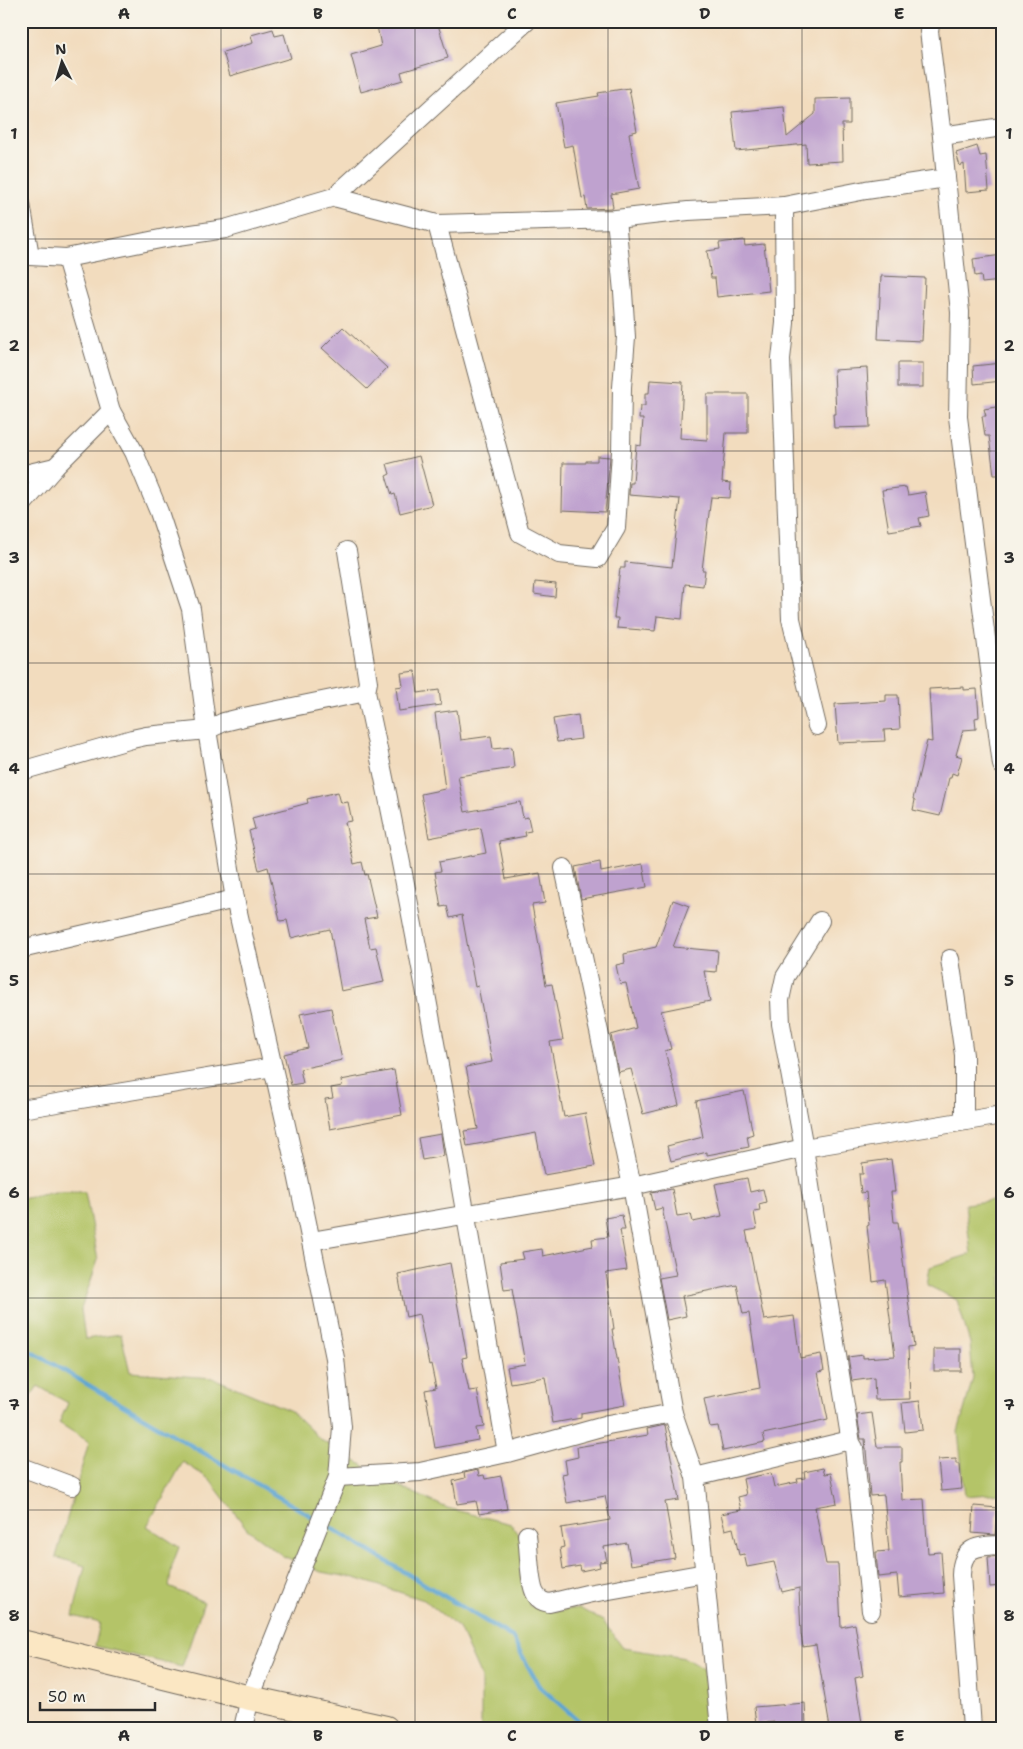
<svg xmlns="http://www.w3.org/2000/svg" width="1023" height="1749" viewBox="0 0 1023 1749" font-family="'Shantell Sans',sans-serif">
<rect width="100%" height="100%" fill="#f7f3e8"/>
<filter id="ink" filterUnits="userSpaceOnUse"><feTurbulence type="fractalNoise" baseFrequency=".02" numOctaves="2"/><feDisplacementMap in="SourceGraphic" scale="10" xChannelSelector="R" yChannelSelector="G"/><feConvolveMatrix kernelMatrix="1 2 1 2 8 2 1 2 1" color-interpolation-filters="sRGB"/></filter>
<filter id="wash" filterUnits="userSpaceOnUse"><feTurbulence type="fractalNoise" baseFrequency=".0096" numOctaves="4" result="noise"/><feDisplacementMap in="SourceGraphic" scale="20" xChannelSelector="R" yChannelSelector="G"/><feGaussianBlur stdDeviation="1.12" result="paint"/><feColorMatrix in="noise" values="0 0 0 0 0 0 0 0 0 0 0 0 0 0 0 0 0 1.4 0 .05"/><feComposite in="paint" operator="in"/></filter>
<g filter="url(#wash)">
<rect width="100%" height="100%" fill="#f2dcbe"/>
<!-- green -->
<g fill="#b4c467" stroke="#707849">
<path d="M55,1192H85L98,1260L81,1309L85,1339L121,1334L130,1372L213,1378L291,1411L321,1440L394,1484L447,1508L511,1524L522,1541L521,1580L530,1606L557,1611L579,1608L603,1621L623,1648L685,1658L703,1669L710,1728H481V1677L459,1628L424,1600L355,1578L321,1572L283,1556L247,1529L209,1479L183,1462L147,1526L179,1547L172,1566L169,1587L204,1602L182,1667L95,1646L100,1623L73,1616L85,1566L56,1557L89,1442L59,1423L68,1403L38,1386L21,1409V1199Z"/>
<path d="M1002,1199V1493L965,1496L958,1432L973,1378L970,1343L957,1300L927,1285L930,1267L971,1254L965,1204Z"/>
</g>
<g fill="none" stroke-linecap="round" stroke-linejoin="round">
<!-- stream -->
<g stroke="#5ba4d2" stroke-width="4.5">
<path d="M21,1348L34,1353L316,1519"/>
<path d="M323,1523L512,1637L539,1686L587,1728"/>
</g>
</g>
<g id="blocks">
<!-- building -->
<g fill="#bfa2cf">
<path d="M376,21H437L448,58L401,72L403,80L361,92L351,55L381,46Z"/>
<path d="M273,29L275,36L284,34L291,58L230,76L223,52L253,43L251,35Z"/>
<path d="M629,88L637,131L629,133L639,189L611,194L613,208L587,209L585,197L582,198L573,145L564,147L556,103L599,96L598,93Z"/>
<path d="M850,98V124H842L843,161L807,163L806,144L736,151L732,112L784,107L787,137L815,114V99Z"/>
<path d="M977,146L980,156L986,155L989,190L966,192L964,164L960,166L956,153Z"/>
<path d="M744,240L745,246L764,244L769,291L717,297L715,278H711L707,251L720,249L719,243Z"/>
<path d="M1002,255V281L982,283L981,275L975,276L973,259Z"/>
<path d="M881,276L925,278L922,341L878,339Z"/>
<path d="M343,327L387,368L367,389L322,348Z"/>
<rect x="898" y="363" width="25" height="24"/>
<path d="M1002,363V381L974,384L973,366Z"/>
<path d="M867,368L870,427L834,428L833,414H836L834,370Z"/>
<path d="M650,380L683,382L680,438L707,440V394H748V433H726L722,482L731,483L730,498L711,497L702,570H705L703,586L685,584L682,619L657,616L655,631L617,628L618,618H614L620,568H625V562L672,567L680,499L629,495L630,483H633L636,445L641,446L643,419H639L640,406H645V393H649Z"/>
<path d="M1002,406V475H994L989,436H985L982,416H986L984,409Z"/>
<path d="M419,456L432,505L400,513L395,494L392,495L386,476L390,474L387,464Z"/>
<path d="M597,456L610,457L605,512L562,510L563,463H586V461H597Z"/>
<path d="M906,487L908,495L925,492L929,516L919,518L921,526L889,531L882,490Z"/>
<path d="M535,582L556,584L555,597L534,594Z"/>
<path d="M415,671L418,693L439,690L441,705L399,711L396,687L403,686L401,673Z"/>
<path d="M964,687V690L977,689L979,717L975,718L976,729L963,730L956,755L962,757L957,775L952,773L951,778H949L940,816L913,810L915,800L913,799L927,741L932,742L929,689Z"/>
<path d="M886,695H898L900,729L884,730L885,741L838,743L835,704L886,701Z"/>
<path d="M457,710L461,740L491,736L493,749L512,747L514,768L458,776L465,812L520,802L523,818L528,817L531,831L525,832L526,836L499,841L506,879L540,873L545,903L532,905L546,985L552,984L563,1040L550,1042L564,1117L585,1113L595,1166L544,1175L536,1133L467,1146L464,1131L478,1129L466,1067L492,1062L478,986L475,987L462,915L450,918L447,906L441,907L435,872L441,871L439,862L486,853L481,828L429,838L421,794L445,789L435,713Z"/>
<path d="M578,715L581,739L557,742L553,719Z"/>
<path d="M338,792L341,803L348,802L352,821L345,822L354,864L362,862L365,875L367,874L377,917L364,919L370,948L376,947L384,982L341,991L330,929L291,938L287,920L280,921L268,867L259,870L249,831L255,829L252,818L308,803L307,799Z"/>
<path d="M600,862L601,872L643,864L647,887L581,899L575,867Z"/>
<path d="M673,900L689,906L673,947L718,951L716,972L704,971L710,1001L661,1011L671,1049L665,1051L679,1105L643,1114L631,1069L618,1072L611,1035L636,1028L626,983L620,984L616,965L625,963L624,954L656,947Z"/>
<path d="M331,1008L342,1060L300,1069L303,1083L291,1085L284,1054L308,1048L300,1014Z"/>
<path d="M394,1070L402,1115L330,1129L325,1099L333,1098L331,1088L342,1086L341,1080Z"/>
<path d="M744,1091L753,1134L747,1136L749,1147L707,1155V1152L671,1161L667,1146L703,1137L696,1101Z"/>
<path d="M441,1134L444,1156L422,1160L418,1138Z"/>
<path d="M891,1159L895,1192H891L894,1222H898L914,1346L908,1347L910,1399L875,1400L874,1378L852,1381L848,1357L863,1355V1358L895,1356L885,1280L873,1282L867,1226L869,1225L866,1192L861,1193L859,1174H863L862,1163Z"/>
<path d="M747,1178L750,1192L763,1189L766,1202L759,1204L760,1211L754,1212L757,1229L746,1231L764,1320L794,1316L800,1358L821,1354L824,1371L818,1372L828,1420L763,1434L765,1442L723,1451L718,1426L710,1427L704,1399L760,1388L749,1313L743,1314L737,1285L682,1296L686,1316L667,1320L659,1278L676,1275L662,1208L655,1210L651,1193L672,1189L677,1216L691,1214L693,1222L722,1216L715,1184Z"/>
<path d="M622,1215L625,1230H620L627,1270L606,1273L614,1329H612L625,1405L581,1413V1418L553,1423L545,1377L510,1383L507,1367L525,1364L512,1289L504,1290L500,1262L524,1259L522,1252L542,1249L543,1256L593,1246L592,1239L608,1237L605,1218Z"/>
<path d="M450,1263L467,1357L462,1358L469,1391L477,1390L484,1427L476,1428L478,1440L435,1448L425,1390L436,1388L431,1364L429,1365L419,1314L406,1317L398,1274Z"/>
<rect x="934" y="1349" width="27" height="22"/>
<path d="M920,1401L923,1430L905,1432L902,1403Z"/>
<path d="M872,1413L877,1447H902V1462H900L902,1500L924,1499L928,1553L941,1552L944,1593L899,1597L897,1575L878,1577L876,1552L889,1551L884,1495L870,1496L865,1439H861L857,1415Z"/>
<path d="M665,1425L679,1500L665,1502L675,1558L631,1565L627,1543L604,1547L607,1561L599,1562L600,1567L581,1571L580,1566L563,1569L560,1548L564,1547L561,1528L610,1520L605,1496L567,1503L562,1474L567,1473L565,1460L578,1457L577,1447L648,1435L647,1429Z"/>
<path d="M956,1459V1464H960L962,1489L941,1491L938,1460Z"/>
<path d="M823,1468L825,1474L831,1473L837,1503L815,1507L826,1564H838L841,1627L855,1624L863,1676L855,1678L862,1723L835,1728H830L816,1645L803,1647L801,1634L799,1588L782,1592L774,1562L747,1567L744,1554L739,1555L733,1528L725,1530L721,1514L741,1510L738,1497L746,1495L743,1479L771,1473L774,1487L798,1482L797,1479L805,1478L804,1472Z"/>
<path d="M478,1470L479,1476L484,1475L485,1479L501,1476L507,1509L479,1514L476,1501L457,1504L453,1481L465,1478L464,1473Z"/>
<path d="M974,1506L998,1508L995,1535L972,1533Z"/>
<path d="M1002,1556V1586L990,1587L988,1557Z"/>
<path d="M805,1703L806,1728H774V1722L756,1724L754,1707Z"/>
</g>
</g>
</g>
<g filter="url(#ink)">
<use href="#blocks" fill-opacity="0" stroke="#71695e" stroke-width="1"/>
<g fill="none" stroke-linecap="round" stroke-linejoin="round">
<defs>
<g id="street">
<path d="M931,21L929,31L942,136"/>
<path d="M946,178L960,312L958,417L1002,765"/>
<path d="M334,197L437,224L616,219L688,211L784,206L866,190L946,178L942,136L1002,127"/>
<path d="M21,204L30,256L66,258L165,238L225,229L334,197L527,21"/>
<path d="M784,206L785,323L781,359L791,619L817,726"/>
<path d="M437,224L520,533L559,554L598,558L616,528L621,452L622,387L626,337L623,292L616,219"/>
<path d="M66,258L111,411L134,452L159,512L191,609L207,730L235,899L297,1174L335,1358L342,1427L338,1477L250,1698L243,1728"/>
<path d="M21,475L55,467"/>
<path d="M21,506L55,467L111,411"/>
<path d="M366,692C420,944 463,1199 507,1453"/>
<path d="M21,771L132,739L146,736L207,730L224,722L244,717L366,692L368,682L347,551"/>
<path d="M564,868L632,1186L673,1413L695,1477L720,1728"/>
<path d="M820,921L785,977L780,1000L781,1024L804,1148L851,1443L854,1448L871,1611"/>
<path d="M21,949L235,899"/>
<path d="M950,959L964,1055V1121"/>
<path d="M21,1109L273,1067"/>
<path d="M311,1241L632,1186L804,1148L1002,1115"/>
<path d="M21,1467L72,1486"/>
<path d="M338,1477L420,1472L507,1453L608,1425L673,1413"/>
<path d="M695,1477L846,1441L851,1443"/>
<path d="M527,1535C529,1548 529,1585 536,1595C539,1600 543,1602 549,1603L587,1594L705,1573"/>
<path d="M972,1728L961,1575C962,1546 977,1546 1002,1545"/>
</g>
<path id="secondary" d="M21,1642L250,1698L386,1728"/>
</defs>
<!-- street casing -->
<use href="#street" stroke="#71695e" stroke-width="20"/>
<!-- secondary casing -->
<use href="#secondary" stroke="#71695e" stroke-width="26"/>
<!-- street -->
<use href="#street" stroke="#fff" stroke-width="18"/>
<!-- secondary -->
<use href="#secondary" stroke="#fbe7c3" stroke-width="24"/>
</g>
</g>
<!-- grid -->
<path fill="none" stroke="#2b2b2b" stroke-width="1" stroke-opacity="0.55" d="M221,21V1728M415,21V1728M608,21V1728M802,21V1728M21,239H1002M21,451H1002M21,663H1002M21,874H1002M21,1086H1002M21,1298H1002M21,1510H1002"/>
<!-- margin -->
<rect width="1023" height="1749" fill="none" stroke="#f7f3e8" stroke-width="55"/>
<!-- north arrow -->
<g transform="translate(62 62) rotate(355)" stroke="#f7f3e8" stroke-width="4" paint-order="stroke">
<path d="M0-4L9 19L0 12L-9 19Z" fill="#2b2b2b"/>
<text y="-8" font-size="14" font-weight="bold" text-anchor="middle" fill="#2b2b2b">N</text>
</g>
<!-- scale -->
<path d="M40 1702v8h115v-8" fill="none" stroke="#2b2b2b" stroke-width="2.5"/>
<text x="48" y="1702" font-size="15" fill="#2b2b2b" stroke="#f7f3e8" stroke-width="4" paint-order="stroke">50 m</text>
<rect x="28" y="28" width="968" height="1694" fill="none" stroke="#2b2b2b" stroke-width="2"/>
<g font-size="16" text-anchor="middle" font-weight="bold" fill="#2b2b2b">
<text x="124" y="19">A</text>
<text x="318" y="19">B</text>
<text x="512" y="19">C</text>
<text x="705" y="19">D</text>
<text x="899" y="19">E</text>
<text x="14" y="139">1</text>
<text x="1009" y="139">1</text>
<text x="14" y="351">2</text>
<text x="1009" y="351">2</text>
<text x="14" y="563">3</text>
<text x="1009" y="563">3</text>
<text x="14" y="774">4</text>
<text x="1009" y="774">4</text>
<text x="14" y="986">5</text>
<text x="1009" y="986">5</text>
<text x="14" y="1198">6</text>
<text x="1009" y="1198">6</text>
<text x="14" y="1410">7</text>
<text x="1009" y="1410">7</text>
<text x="14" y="1621">8</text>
<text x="1009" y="1621">8</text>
<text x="124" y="1741">A</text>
<text x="318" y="1741">B</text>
<text x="512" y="1741">C</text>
<text x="705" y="1741">D</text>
<text x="899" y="1741">E</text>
</g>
</svg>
